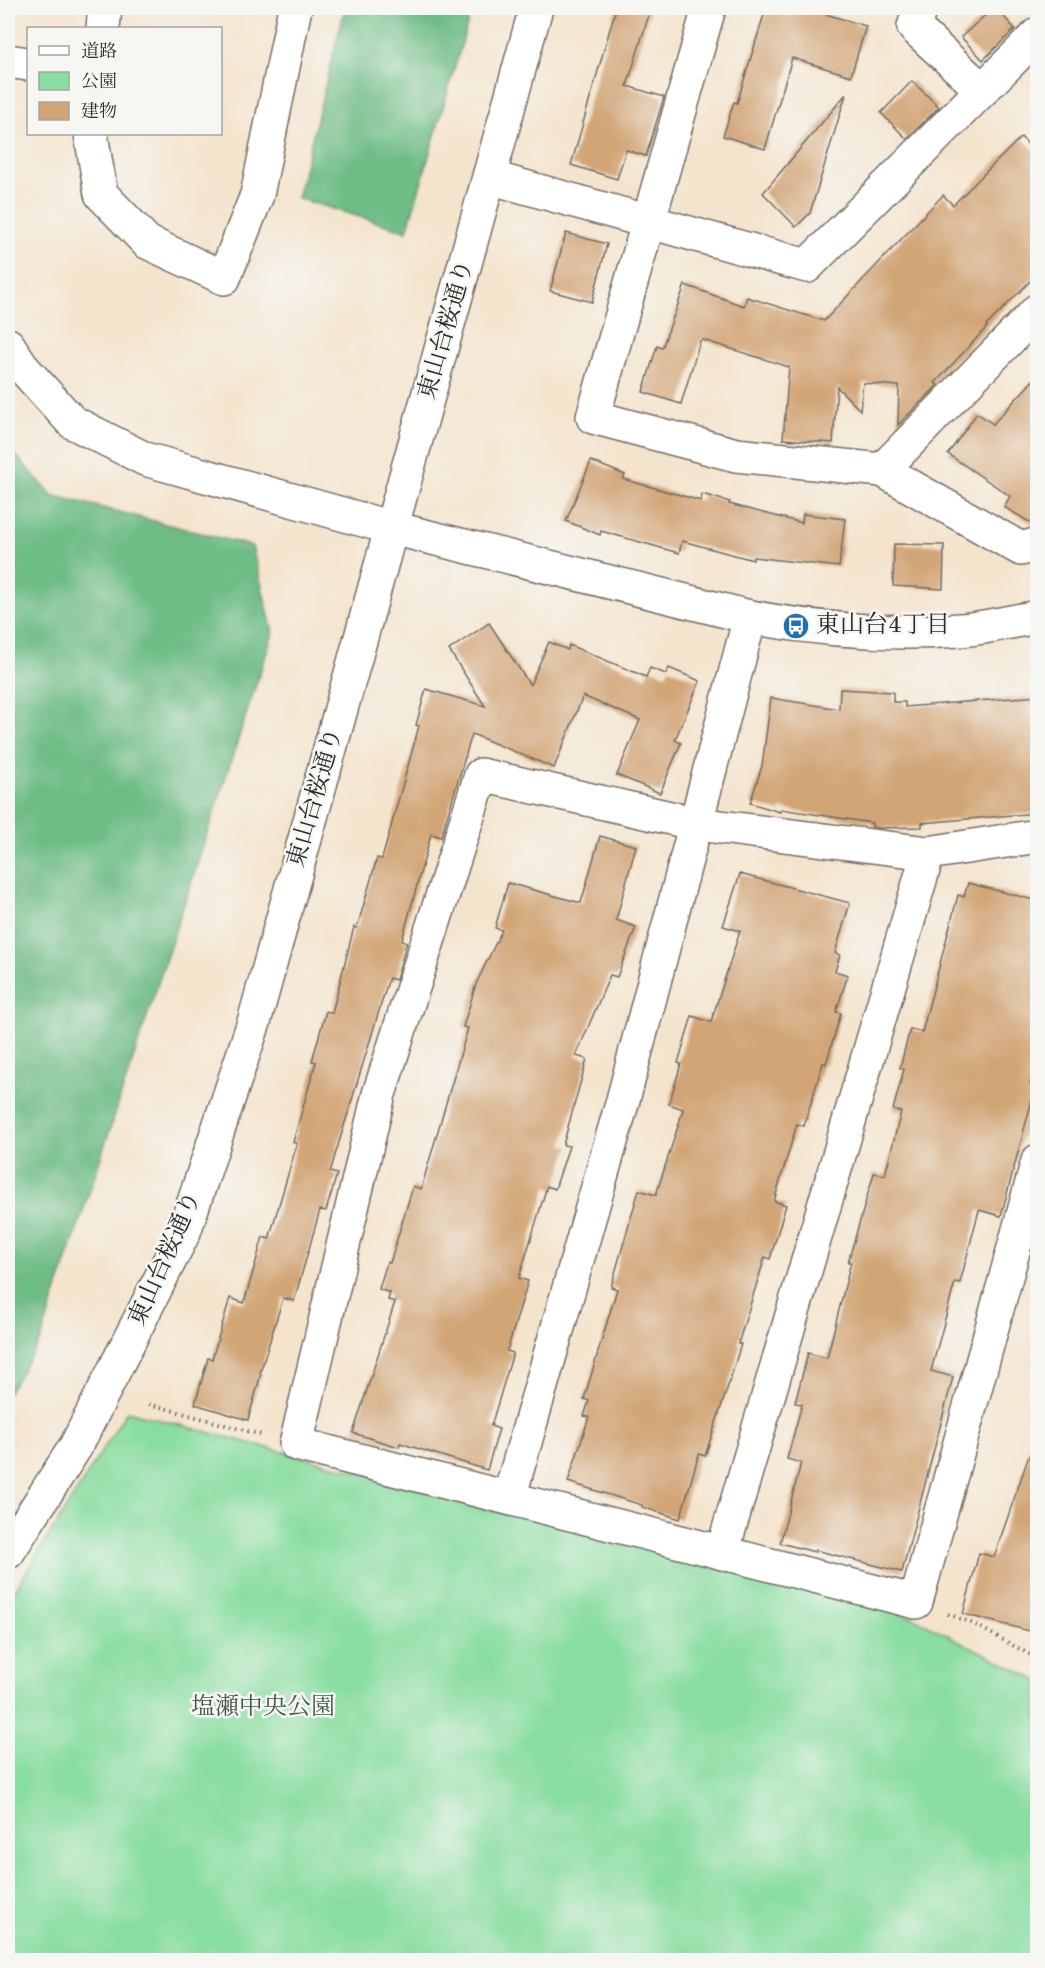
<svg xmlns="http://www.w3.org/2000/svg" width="1045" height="1968" viewBox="0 0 1045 1968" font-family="'Old Standard TT','Noto Serif JP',serif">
<rect width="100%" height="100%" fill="#f6f6f2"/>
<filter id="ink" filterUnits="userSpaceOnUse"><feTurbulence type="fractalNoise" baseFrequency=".0167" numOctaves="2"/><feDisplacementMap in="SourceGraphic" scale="12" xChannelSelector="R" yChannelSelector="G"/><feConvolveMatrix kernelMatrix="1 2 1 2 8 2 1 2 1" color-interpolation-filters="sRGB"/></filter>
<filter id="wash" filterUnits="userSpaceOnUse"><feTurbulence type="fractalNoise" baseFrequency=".008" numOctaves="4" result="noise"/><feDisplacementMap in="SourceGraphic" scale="24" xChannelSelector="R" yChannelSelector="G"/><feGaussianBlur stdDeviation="1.35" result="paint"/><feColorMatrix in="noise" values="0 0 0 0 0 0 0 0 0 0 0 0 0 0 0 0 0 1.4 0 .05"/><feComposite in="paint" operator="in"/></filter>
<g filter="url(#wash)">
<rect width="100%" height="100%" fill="#f4e4ce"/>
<!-- green -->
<path fill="#88dda0" stroke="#5a8466" stroke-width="1.5" d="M127,1411L912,1617L1037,1680V1960H8V1601Z"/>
<!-- forest -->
<g fill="#6ebc86" stroke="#4c7458" stroke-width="1.5">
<path d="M345,8H472L407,231L297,198Z"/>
<path d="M8,447L52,495L252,546L273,633L41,1339L8,1393Z"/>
</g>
<g id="blocks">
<!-- building -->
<g fill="#d2a577">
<path d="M616,8H651L627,86L664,97L646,156L626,150L617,179L571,165Z"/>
<path d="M766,8H805L866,26L851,76L792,58L765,149L723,136L734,102L737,103Z"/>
<path d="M993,8H996L1015,29L983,60L961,37Z"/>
<path d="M912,81L939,107L907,139L881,113Z"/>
<path d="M846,94L810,213L796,227L763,193Z"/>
<path d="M1021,137L1038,154V273L986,326L987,327L935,383L938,385L898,425L899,386L863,383L860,410L837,387L833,443L783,439L789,367L703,340L700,341L681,404L643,392L657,346L662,348L685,285L744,306L747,297L824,321L943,195L953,205Z"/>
<path d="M566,233L607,244L592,302L550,291Z"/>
<path d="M1038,375V526H1036L1004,507L1010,496L948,454L977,413L993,424Z"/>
<path d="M591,461L625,475L623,479L701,501L702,494L730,502L729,504L802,523L803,514L845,519L839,567L753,557V560L682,541L679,553L601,531L600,535L566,521Z"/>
<path d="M894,544L944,545L943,589L893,586Z"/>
<path d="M489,623L530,685L549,642L568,650L569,645L646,677L650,668L666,674L669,668L700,681L675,740L681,743L660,793L617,775L640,720L583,696L554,768L472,734L441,837L431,834L402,940L407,942L399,969L396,980L389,978L330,1172L337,1174L326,1211L320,1210L294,1301L283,1298L260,1373L261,1374L248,1420L195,1404L208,1358L212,1359L230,1298L244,1303L263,1237L269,1239L297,1144L293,1142L316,1062L312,1061L326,1011L332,1013L354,927L357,928L377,858L382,859L419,726L416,725L426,689L485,706L449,650Z"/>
<path d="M840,689L893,692V702H905V707L1038,696V813L922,823V827L877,828L872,827V823L781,809L780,812L750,803L762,766L771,698L839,709Z"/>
<path d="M600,836L636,846L616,920L636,927L617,977L610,975L576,1056L587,1059L563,1145L569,1146L555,1189L547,1186L519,1278L528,1281L507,1351L513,1353L491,1426L499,1429L487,1470L400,1443L399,1447L353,1433L395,1302L388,1300L390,1293L379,1289L387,1262L390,1263L413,1186L421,1189L468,1028L463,1027L476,984L502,930L495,928L508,883L581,903Z"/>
<path d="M740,874L850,903L835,953L840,955L835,971L848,975L836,1012L841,1013L826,1064L823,1063L804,1126L797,1124L774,1201L786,1205L770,1259L765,1257L738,1344H741L730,1380L705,1456L699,1454L680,1519L642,1507V1505L568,1482L589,1417L584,1416L589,1401L584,1399L617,1289L611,1287L639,1190L656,1195L679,1123L683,1109L669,1104L681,1064L678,1063L692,1016L711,1022L740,931L723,926Z"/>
<path d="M968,883L1038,901V1057L1030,1084L1036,1085L1001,1216L979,1210L960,1283L955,1282L931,1371L953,1377L902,1572L815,1550V1552L780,1543L801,1463L787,1459L802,1404L795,1403L808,1353L827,1358L851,1262H848L874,1173L885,1175L901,1112L893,1110L904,1069L900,1068L910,1029L922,1032L958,895L964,897Z"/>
<path d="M1033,1444L1038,1445V1633L963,1614L979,1553L994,1557Z"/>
</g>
</g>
</g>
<g filter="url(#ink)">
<use href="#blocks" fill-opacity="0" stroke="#716c64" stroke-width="1.5"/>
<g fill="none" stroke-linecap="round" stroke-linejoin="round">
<defs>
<g id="minor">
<path d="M709,8L593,417L736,455L882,470L1021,549L1038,544"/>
<path d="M920,8L914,27L982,90"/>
<path d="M103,28L105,8"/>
<path d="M8,61L28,64"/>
<path d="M91,134L101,194L147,242L224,278L257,195L295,8"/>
<path d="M489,177L807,266L1038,34"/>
<path d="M882,470L1038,310"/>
<path d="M1038,836L928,853L697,824L481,775L379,1094L296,1444L916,1602L1038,1161"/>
<path d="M509,1498L623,1100L750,617"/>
<path d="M722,1553L928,853"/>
</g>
<g id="tertiary">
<path d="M8,345L24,369L72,422L145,459L392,528L750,617C820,630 890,635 960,630C986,628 1012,621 1038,617"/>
<path d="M8,1552L76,1446L184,1232L254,1022L536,8"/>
</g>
</defs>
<!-- minor casing -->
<use href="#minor" stroke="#716c64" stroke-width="36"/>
<!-- tertiary casing -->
<use href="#tertiary" stroke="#716c64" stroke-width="36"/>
<!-- path -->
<g stroke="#716c64" stroke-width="4" stroke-dasharray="1.5 4.5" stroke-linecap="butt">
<path d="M149,1404L262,1435"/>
<path d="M948,1614L974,1624L1038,1659"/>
</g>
<!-- minor -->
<use href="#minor" stroke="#fff" stroke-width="33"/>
<!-- tertiary -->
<use href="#tertiary" stroke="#fff" stroke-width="33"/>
</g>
</g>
<!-- icons -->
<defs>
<symbol id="bus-disc" viewBox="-11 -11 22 22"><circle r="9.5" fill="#1f6fb2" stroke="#f6f6f2"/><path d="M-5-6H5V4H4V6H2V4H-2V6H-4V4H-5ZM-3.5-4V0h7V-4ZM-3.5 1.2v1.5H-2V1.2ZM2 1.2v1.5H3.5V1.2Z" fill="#fff"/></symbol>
</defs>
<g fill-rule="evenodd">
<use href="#bus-disc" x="781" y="611" width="30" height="30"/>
</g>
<g text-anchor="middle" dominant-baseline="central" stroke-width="5" stroke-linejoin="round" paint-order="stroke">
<!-- street labels -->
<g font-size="24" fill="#2b2b2b" stroke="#f6f6f2">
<text transform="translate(447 330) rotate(-74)">東山台桜通り</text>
<text transform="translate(316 798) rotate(-74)">東山台桜通り</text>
<text transform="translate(166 1259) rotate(-66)">東山台桜通り</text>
</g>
<!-- poi labels -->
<g font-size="24" fill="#2b2b2b" stroke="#f6f6f2" text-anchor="start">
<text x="816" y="626">東山台4丁目</text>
</g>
<!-- park labels -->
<g font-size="24" fill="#425848" stroke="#f6f6f2">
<text x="263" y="1708">塩瀬中央公園</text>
</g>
</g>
<!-- margin -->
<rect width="1045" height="1968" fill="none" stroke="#f6f6f2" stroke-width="30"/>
<!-- legend -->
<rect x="27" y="27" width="195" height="108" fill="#f6f6f2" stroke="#a5a5a2" stroke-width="1.5"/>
<rect x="39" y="46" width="30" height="9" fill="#ffffff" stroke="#a5a5a2" stroke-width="1.5"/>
<text x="81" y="57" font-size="18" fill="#2b2b2b">道路</text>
<rect x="39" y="72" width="30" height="18" fill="#88dda0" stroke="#a5a5a2" stroke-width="1.5"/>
<text x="81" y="87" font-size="18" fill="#2b2b2b">公園</text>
<rect x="39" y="102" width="30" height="18" fill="#d2a577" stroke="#a5a5a2" stroke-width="1.5"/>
<text x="81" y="117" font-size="18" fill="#2b2b2b">建物</text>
</svg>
